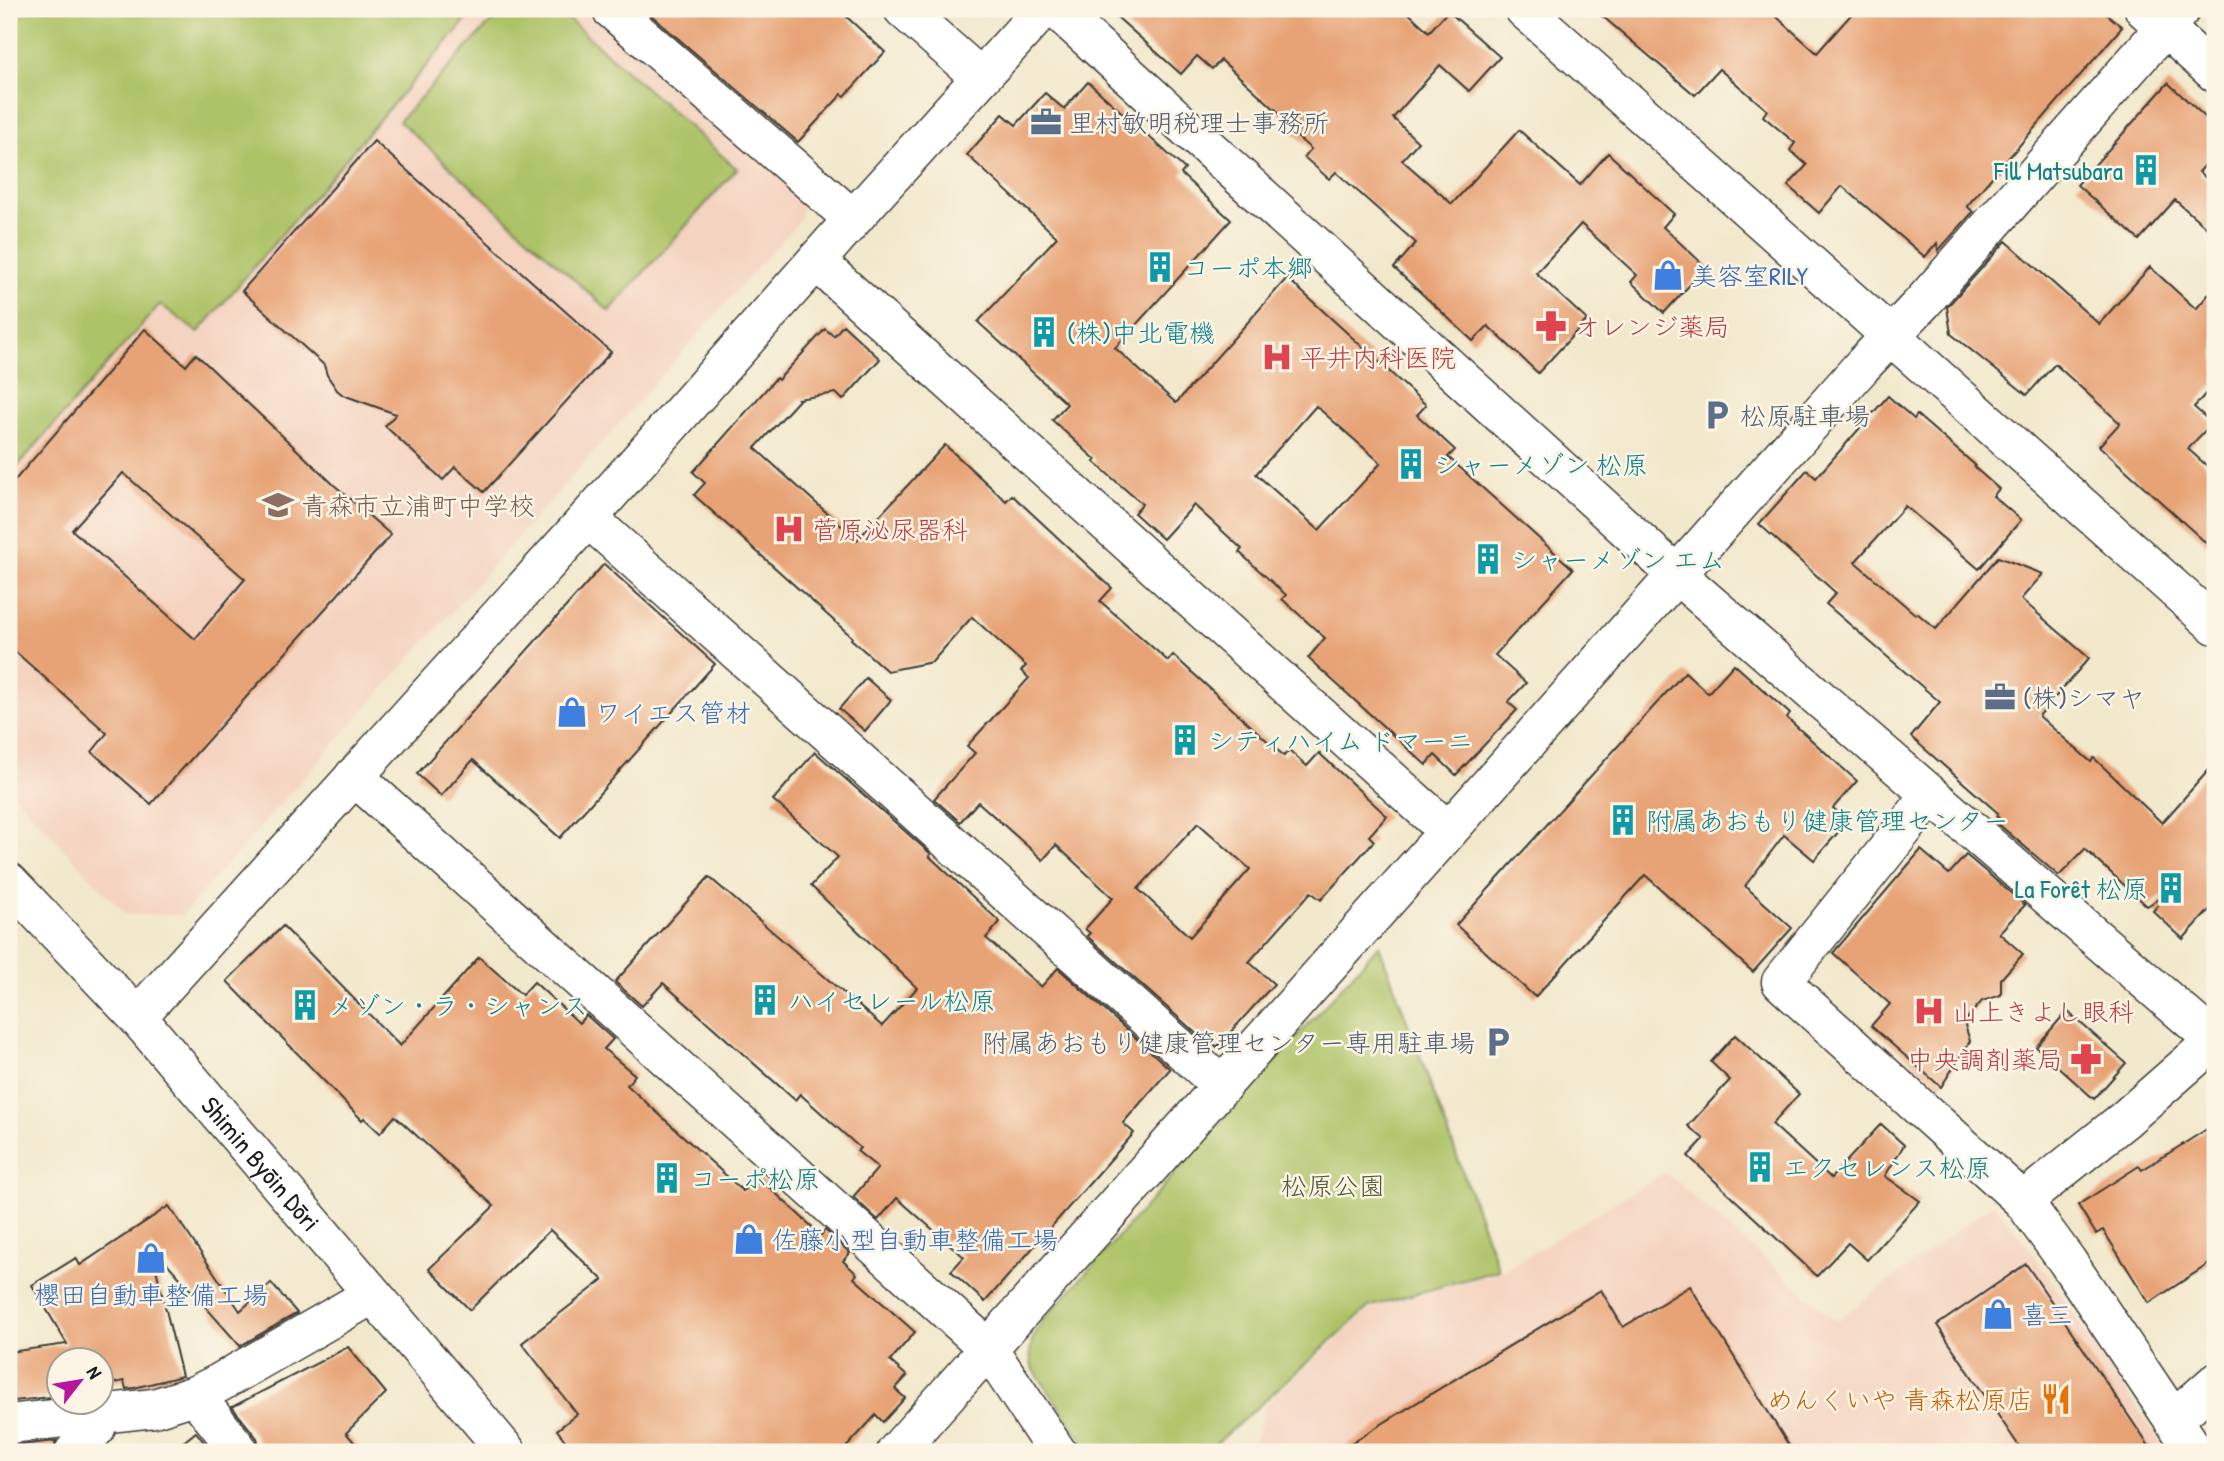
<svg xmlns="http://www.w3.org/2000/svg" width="2224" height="1461" viewBox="0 0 2224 1461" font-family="'Patrick Hand','Klee One',sans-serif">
<rect width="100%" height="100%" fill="#fcf5e5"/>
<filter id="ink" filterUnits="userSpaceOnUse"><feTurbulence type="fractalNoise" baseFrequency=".0143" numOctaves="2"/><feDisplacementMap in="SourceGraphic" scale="14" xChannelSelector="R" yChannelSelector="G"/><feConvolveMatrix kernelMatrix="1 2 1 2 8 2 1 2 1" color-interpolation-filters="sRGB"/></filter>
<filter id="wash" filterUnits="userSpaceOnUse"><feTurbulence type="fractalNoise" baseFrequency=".00686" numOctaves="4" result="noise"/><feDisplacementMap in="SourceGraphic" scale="28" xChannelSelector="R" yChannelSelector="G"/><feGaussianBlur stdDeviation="1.57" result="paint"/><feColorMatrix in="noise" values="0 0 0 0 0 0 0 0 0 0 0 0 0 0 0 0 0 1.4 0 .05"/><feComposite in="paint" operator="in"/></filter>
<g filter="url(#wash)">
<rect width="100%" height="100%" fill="#f2e8cc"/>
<!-- built -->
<g fill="#f4d3c0">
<path d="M9,9H589L804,196L800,220L182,915H126L9,790Z"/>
<path d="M1665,1172L1836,1321L1994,1203L2021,1237L2167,1452H1251L1266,1404L1371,1309L1501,1272Z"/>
</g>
<!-- green -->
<g fill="#adc368" stroke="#647042" stroke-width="2">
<path d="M9,9H476L378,121L198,333L160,304L9,476Z"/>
<path d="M503,9H557L737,169L609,311L399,121Z"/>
<path d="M1379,945L1499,1270L1369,1307L1207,1452H1090L1032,1367C1028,1347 1031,1338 1042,1322Z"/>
</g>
<g id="blocks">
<!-- building -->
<g fill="#e7a274" fill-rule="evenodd">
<path d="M644,9H838L885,52L845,96L842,94L798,142Z"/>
<path d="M1108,9H1404L1429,32L1448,11L1500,57L1469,91L1440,65L1393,118L1418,142L1402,160L1452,204L1519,130L1580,185L1608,153L1674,214L1663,227L1706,267L1664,313L1631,282L1637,275L1581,224L1536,273L1587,320L1538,373L1488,326L1473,341L1394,268L1416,243L1336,172L1329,179L1304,157L1311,149L1286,127L1290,123L1221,60L1212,69L1197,56L1181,74Z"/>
<path d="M1594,9H1768L1817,53L1856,9H2101L2122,27L1967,206L1973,212L1938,251L1937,243L1925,257L1842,186L1819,213L1788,186L1807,165L1790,150L1795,143L1763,116L1767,110L1719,69L1695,95Z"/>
<path d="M1088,82L1185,169L1181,174L1231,220L1115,348L1176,403L1287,278L1426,405L1417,415L1455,450L1448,457L1573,569L1495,655L1526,683L1508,702L1517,710L1456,775L1435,755L1426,765L1308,658L1325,638L1282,599L1286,595L1239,552L1242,549L1194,505L1163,539L1134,513L1142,504L1094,462L1096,460L1052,420L1067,404L978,322L1057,237L967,155L1003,114L1016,125L1045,93L1064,109ZM1316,406L1381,463L1319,530L1256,474Z"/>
<path d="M2168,83L2215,126V154L2199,172L2215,186V235L2175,200L2139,240L2077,185Z"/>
<path d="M374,141L611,352L484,492L455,467L443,480L385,426L396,414L343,395L337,390L327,375L324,365L242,291Z"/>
<path d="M2006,241L2099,324L2150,267L2196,309L2215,287V383L2194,407L2212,423L2188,449L2215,473V551L2099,446L2120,423L2055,364L2027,395L1951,334L1947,307Z"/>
<path d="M843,325L880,359L843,400L836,393L798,399L799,400L755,448L857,540L945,445L1006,501L1012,495L1112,588L1100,601L1168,661L1173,655L1284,756L1289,750L1307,766L1319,753L1387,816L1369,836L1374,841L1321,900L1311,892L1249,962L1274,984L1217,1047L1202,1033L1199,1036L1087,936L1090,933L1085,929L1113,898L1056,845L1043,860L978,802L960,822L934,799L975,753L967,746L1029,678L1021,671L1026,666L972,617L932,662L887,671L851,639L852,637L694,495L705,483L693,472L776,378L778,380L825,329L834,336ZM1198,823L1250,869L1190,937L1138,889Z"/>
<path d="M145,329L186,366L196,354L333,484L391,535L151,804L92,752L107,733L9,646V487ZM123,473L245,579L195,639L72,530Z"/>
<path d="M1888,396L1914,419L1917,415L1975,465L1974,467L1999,489L1993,496L2021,520L1979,569L1905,506L1855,562L1916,615L1917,613L1936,629L1998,557L2043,574L2021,599L2089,658L2039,716L2091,762L2094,758L2162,823L2215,763V912L2212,907L2183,939L2153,911L2168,893L2147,906L2085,849L2059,876L1996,822L1999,818L1996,816L1998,813L1911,737L1940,702L1826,604L1836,593L1759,524L1807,470L1816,478Z"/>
<path d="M604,564L715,664L560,838L473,760L441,796L417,774Z"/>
<path d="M1734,664L1790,714L1787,718L1857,781L1833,808L1848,821L1814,860L1784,835L1745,886L1792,928L1753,972L1645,875L1535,997L1456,925L1685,672L1708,693Z"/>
<path d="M866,678L891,700L865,731L839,709Z"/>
<path d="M815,752L931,854L929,856L1000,922L986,938L1041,987L1058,968L1170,1069L1123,1123L1134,1133L985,1302L951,1271L964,1257L897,1198L878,1220L853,1197L878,1168L857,1151L860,1148L800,1094L795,1100L663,983L642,1006L615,982L709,877L882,1026L917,988L811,886L838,857L773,800Z"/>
<path d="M1921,850L1949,874L1966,855L2025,905L1999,933L2023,954L2001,979V995L1982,1001L1964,1022L1970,1041L1941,1087L1871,1026L1890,1004L1833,953Z"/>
<path d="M283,926L400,1046L479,957L522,995L534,982L579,1023L586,1015L613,1039L604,1049L635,1075L627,1085L743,1191L757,1176L821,1235L825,1230L850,1253L843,1261L857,1274L854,1278L915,1332L890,1361L907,1376L895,1389L905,1398L883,1422L876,1415L842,1452H574L557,1430L577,1414L522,1343L603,1280L550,1230L470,1310L429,1269L494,1206L395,1116L380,1133L364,1118L362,1120L227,981Z"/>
<path d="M2067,1011L2126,1063L2094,1099L2036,1047Z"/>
<path d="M1735,1035L1799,1094L1772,1124L1831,1178L1881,1124L1904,1145L1885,1176L1920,1201L1867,1260L1848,1243L1817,1276L1688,1156L1704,1139L1688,1126L1730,1080L1711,1062Z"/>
<path d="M2215,1124V1260L2149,1303L2103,1230L2096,1234L2078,1205L2139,1166L2142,1170Z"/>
<path d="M169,1206L240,1311L271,1283L297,1313L240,1346L150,1244L182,1376L134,1388L126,1389L124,1381L102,1386V1360H60V1396L14,1401L9,1352L67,1344L32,1285L76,1258L80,1265Z"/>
<path d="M2026,1264L2153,1452H2023L1937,1325Z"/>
<path d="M1690,1286L1793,1452H1336L1601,1290L1623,1327Z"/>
<path d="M348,1347L386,1393L346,1433L363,1452H261L257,1438L232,1407Z"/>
<path d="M196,1432L212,1452H171Z"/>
<path d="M56,1441L53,1452H20L19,1445Z"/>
</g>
</g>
</g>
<g filter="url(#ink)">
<use href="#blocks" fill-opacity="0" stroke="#3c3b36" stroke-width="2"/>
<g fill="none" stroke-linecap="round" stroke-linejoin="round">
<defs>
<g id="minor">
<path d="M611,9L853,219"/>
<path d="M903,9L980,77"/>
<path d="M1056,9L1677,575L2215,1041"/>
<path d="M2144,9L2215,73"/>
<path d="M816,261L1448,831"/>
<path d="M588,518L1222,1086"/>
<path d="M354,776L988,1348L1057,1452"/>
<path d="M1931,795L1781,982L2023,1201L2067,1261L2195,1452"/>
<path d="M2023,1201L2124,1120L2215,1040"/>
<path d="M195,1395L240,1452"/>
<path d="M2173,1420L2215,1383"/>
<path d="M9,1424L154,1408L195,1395L219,1383L372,1295"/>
<path d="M74,1452L96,1428L101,1414"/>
<path d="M896,1452L1862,366L1923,302L2181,9"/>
</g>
<g id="tertiary">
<path d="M1524,9L2215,625"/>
<path id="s1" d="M9,882L137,1017L507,1452"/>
<path d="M137,1017L588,518L853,219L1043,9"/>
</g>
</defs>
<!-- minor casing -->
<use href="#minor" stroke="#3c3b36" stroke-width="41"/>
<!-- tertiary casing -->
<use href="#tertiary" stroke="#3c3b36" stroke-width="41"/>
<!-- minor -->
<use href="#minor" stroke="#fff" stroke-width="38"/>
<!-- tertiary -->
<use href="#tertiary" stroke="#fff" stroke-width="38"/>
</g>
</g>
<!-- icons -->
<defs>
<symbol id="office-bare" viewBox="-9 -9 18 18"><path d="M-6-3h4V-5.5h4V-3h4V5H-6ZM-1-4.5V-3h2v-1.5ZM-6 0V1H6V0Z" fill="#5c6f8a" stroke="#fcf5e5" stroke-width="2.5" paint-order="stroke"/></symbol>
<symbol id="building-bare" viewBox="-9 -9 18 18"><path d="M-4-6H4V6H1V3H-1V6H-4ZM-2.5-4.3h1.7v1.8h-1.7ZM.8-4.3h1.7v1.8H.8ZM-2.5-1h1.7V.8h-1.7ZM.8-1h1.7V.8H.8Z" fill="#0f9aa8" stroke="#fcf5e5" stroke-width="2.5" paint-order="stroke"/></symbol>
<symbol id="shop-bare" viewBox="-9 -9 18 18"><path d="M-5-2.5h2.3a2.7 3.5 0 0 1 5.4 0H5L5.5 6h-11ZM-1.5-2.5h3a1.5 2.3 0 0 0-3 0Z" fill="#3f7fe0" stroke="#fcf5e5" stroke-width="2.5" paint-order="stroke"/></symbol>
<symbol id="pharmacy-bare" viewBox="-9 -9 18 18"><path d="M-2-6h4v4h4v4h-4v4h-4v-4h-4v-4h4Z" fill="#e0444e" stroke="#fcf5e5" stroke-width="2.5" paint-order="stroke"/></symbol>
<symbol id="hospital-bare" viewBox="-9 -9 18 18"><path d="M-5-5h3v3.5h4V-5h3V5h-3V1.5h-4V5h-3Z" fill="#e0444e" stroke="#fcf5e5" stroke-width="2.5" paint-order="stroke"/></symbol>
<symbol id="parking-bare" viewBox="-9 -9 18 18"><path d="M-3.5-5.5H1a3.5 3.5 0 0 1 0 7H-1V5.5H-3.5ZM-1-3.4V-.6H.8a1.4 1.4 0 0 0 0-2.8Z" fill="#5c6f8a" stroke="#fcf5e5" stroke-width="2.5" paint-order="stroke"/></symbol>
<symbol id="school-bare" viewBox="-9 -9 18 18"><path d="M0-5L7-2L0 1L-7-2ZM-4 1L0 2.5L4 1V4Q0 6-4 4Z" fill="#8d6e63" stroke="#fcf5e5" stroke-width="2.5" paint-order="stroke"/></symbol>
<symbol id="restaurant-bare" viewBox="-9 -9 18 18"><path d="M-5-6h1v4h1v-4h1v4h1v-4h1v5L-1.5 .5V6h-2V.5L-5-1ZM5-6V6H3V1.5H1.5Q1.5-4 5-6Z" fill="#e8710a" stroke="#fcf5e5" stroke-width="2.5" paint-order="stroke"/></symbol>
</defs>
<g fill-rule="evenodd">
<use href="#office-bare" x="1024" y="100" width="44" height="44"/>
<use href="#building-bare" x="2124" y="148" width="44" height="44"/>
<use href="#building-bare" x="1138" y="245" width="44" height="44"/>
<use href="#shop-bare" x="1646" y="253" width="44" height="44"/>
<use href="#pharmacy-bare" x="1529" y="304" width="44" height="44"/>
<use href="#building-bare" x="1022" y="310" width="44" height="44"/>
<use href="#hospital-bare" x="1255" y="335" width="44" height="44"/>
<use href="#parking-bare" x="1695" y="393" width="44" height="44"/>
<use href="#building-bare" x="1389" y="442" width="44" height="44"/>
<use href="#school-bare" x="256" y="483" width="44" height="44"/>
<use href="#hospital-bare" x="767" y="507" width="44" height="44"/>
<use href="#building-bare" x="1466" y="537" width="44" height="44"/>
<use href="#office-bare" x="1978" y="675" width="44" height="44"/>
<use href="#shop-bare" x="550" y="690" width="44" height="44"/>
<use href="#building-bare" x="1163" y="718" width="44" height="44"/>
<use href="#building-bare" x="1601" y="798" width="44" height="44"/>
<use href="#building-bare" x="2149" y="866" width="44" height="44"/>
<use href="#building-bare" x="743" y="978" width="44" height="44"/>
<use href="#building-bare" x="283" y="983" width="44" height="44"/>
<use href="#hospital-bare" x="1907" y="989" width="44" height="44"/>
<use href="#parking-bare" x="1476" y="1020" width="44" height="44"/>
<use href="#pharmacy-bare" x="2064" y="1037" width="44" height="44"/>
<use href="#building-bare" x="1738" y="1145" width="44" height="44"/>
<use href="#building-bare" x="645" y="1156" width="44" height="44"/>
<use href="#shop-bare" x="727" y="1217" width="44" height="44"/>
<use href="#shop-bare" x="129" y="1236" width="44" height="44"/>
<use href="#shop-bare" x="1976" y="1292" width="44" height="44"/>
<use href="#restaurant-bare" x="2034" y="1377" width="44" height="44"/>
</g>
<g text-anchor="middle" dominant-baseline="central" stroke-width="5" stroke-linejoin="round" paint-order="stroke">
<!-- service labels -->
<g font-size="26" fill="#4e5e75" stroke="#fcf5e5" text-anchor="start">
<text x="1069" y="122">里村敏明税理士事務所</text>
<text x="1740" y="415">松原駐車場</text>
<text x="2023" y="697">(株)シマヤ</text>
<text x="1475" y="1042" text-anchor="end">附属あおもり健康管理センター専用駐車場</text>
</g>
<!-- culture labels -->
<g font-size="26" fill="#0d838f" stroke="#fcf5e5" text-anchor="start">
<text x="2123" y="170" text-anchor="end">Fill Matsubara</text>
<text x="1183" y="267">コーポ本郷</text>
<text x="1067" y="332">(株)中北電機</text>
<text x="1434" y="464">シャーメゾン 松原</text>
<text x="1511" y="559">シャーメゾン エム</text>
<text x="1208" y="740">シティハイム ドマーニ</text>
<text x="1646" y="820">附属あおもり健康管理センター</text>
<text x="2148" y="888" text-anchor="end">La Forêt 松原</text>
<text x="788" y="1000">ハイセレール松原</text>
<text x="328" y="1005">メゾン・ラ・シャンス</text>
<text x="1783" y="1167">エクセレンス松原</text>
<text x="690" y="1178">コーポ松原</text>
</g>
<!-- shop labels -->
<g font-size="26" fill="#366cbe" stroke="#fcf5e5" text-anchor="start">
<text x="1691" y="275">美容室RILY</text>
<text x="595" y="712">ワイエス管材</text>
<text x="772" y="1239">佐藤小型自動車整備工場</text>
<text x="151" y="1294" text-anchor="middle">櫻田自動車整備工場</text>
<text x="2021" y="1314">喜三</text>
</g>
<!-- health labels -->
<g font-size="26" fill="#be3a42" stroke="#fcf5e5" text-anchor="start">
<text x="1574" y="326">オレンジ薬局</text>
<text x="1300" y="357">平井内科医院</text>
<text x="812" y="529">菅原泌尿器科</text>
<text x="1952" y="1011">山上きよし眼科</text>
<text x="2063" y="1059" text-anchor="end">中央調剤薬局</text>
</g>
<!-- education labels -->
<g font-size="26" fill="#785e54" stroke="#fcf5e5" text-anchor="start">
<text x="301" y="505">青森市立浦町中学校</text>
</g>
<!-- street labels -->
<g font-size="26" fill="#1c1c1c" stroke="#fcf5e5">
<text stroke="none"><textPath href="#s1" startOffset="378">Shimin Byōin Dōri</textPath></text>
</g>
<!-- park labels -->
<g font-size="26" fill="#4f5637" stroke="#fcf5e5">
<text x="1333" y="1185">松原公園</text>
</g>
<!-- food labels -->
<g font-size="26" fill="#c56008" stroke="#fcf5e5" text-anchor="end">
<text x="2033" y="1399">めんくいや 青森松原店</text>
</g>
</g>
<!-- margin -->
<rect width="2224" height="1461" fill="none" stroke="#fcf5e5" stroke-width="35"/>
<!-- north arrow -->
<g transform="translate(80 1381) rotate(59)"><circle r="33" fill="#fcf5e5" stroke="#a29e95" stroke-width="2"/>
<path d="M0-5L12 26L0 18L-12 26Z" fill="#b5179e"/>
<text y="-10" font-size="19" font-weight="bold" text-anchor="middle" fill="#1c1c1c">N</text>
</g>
</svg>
